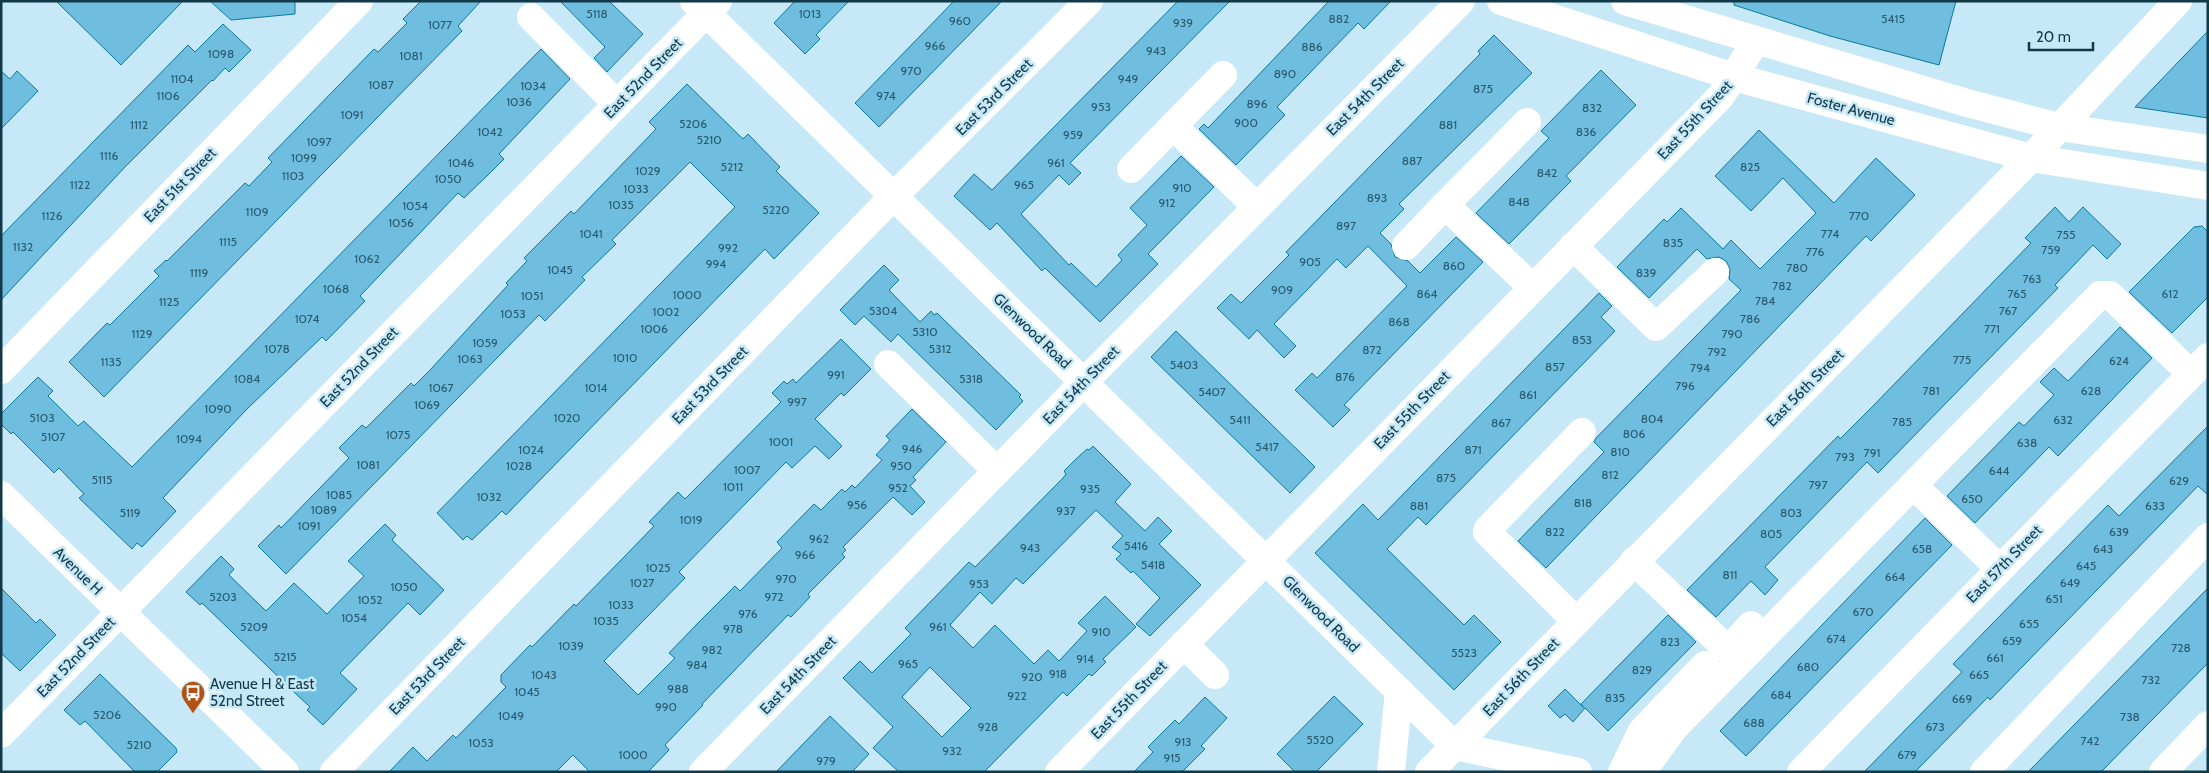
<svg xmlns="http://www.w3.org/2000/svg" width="2209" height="773" viewBox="0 0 2209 773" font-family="Cabin,sans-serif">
<rect width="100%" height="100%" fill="#c6e8f7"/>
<!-- building -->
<g fill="#70bedf" stroke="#0a7a9d" fill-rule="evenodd">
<path d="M56,1H183L121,65Z"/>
<path d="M210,1H295V14L231,20Z"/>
<path d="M421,1H481L458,26L462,31L104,397L69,362L107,323L110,325L159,276L154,271L166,260L167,261L245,183L249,186L272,162L268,158L374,49L378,52L407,23L403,19Z"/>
<path d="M560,1H609L643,34L607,72L594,58L605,47Z"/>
<path d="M795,1H849L816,35L820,39L805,54L774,23Z"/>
<path d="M954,1H1002L879,127L855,103Z"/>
<path d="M1178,1H1230L1070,163L1081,173L1069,185L1059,175L1021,214L1069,265L1071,263L1096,287L1122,260L1118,255L1147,225L1130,208L1181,156L1214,187L1148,254L1158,264L1100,322L1045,268L1042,271L997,223L990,230L954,196L974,174L992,190Z"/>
<path d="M1329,1H1391L1364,29L1358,23L1277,107L1285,115L1236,165L1199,129L1204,124L1208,128Z"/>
<path d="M1734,1H1956L1939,65L1830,36L1734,5Z"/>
<path d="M223,24L251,50L229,72L225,68L213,81L212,80L125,167L1,300V236L188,45L195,52Z"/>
<path d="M2208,31V118L2135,107Z"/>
<path d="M1494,35L1532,73L1399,204L1404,209L1380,233L1391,244L1395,257L1408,261L1420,273L1456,237L1483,262L1344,405L1350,410L1333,427L1295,390L1312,373L1317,378L1407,286L1368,246L1346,268L1337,259L1274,324L1296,346L1284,358L1257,330L1249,339L1217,308L1231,294L1241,303L1289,255L1286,252L1480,54L1478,51Z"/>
<path d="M541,49L570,79L499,154L504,159L489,174L464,198L458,193L360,296L365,301L326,341L322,337L247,409L163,498L176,511L142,547L137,543L132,549L79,498L84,494L59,468L54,473L13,432L11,434L1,424V414L38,377L53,391L48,396L78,426L84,421L132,467Z"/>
<path d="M1601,70L1636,105L1566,176L1571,181L1509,244L1476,213L1549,138L1541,131Z"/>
<path d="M1,71L10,79L17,71L38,91L1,129Z"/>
<path d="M687,84L743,139L748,134L780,167L776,171L819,213L774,259L765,249L506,515L502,511L472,540L467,536L463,540L437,513L735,207L690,162L612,240L616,244L582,277L585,280L545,321L539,315L286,574L258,546L279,525L281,528L349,458L339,448L362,425L366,428L411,383L414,386L430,370L508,285L506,283L527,261L524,258L571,211L574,214L656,129L649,122Z"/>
<path d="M1759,130L1834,203L1876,158L1915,195L1871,241L1866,236L1546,568L1518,541L1604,452L1594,442L1596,438L1741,290L1729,279L1730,269L1726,261L1719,257L1707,259L1697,249L1649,298L1617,267L1664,219L1667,222L1681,208L1723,249L1731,240L1760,269L1816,213L1783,178L1751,211L1715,176Z"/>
<path d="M2055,207L2069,222L2083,207L2121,244L2107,259L2093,245L2055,285L2058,288L1878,473L1867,462L1765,567L1778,580L1765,595L1751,581L1716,617L1687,590L1838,436L1840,439L1872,407L2031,243L2025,238Z"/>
<path d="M2202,226L2208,232V297L2172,333L2129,292L2194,227Z"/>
<path d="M884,265L899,280L889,290L920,322L931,311L934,315L937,313L1021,395L1019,397L1023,401L996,430L898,334L891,342L864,316L855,325L840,310Z"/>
<path d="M1599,293L1612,306L1601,317L1615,331L1426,525L1418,517L1387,549L1464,625L1474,615L1501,642L1454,690L1315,553L1363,504L1378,520Z"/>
<path d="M2120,327L2152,358L2058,456L2049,447L1975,523L1947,496L2019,422L2024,426L2054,395L2040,382L2054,368L2068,381Z"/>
<path d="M1176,331L1315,467L1290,493L1151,357Z"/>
<path d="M841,339L871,369L844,396L841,393L815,419L842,446L829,459L815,446L792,468L786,462L679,572L685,578L604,661L638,695L675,658L669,653L699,622L735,586L740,591L782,548L777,542L814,504L821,510L842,489L845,492L852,485L855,488L882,460L876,455L890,440L886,436L912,409L946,442L913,477L916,480L910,486L925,502L912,515L893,497L843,547L846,550L842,554L845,557L808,594L810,597L791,617L788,615L702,704L703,705L665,745L669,750L648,772H590L573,755L556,772H389L413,747L427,761L453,735L456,738L506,687L501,682V675L530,645L532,647L574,604L576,606L625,556L654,526L649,522L678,492L685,499L781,402L772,393L784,381L787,384L793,379L796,383Z"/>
<path d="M2208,426V495L2198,486L1990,700L1988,697L1915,772H1864L1962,672L1953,664L2108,505L2119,516Z"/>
<path d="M1093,446L1131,484L1115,502L1145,531L1158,517L1172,531L1159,544L1201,585L1150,636L1136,624L1160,598L1133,571L1131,573L1116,559L1121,554L1112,547L1123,536L1096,510L1023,584L1016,578L992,604L980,592L950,625L973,648L995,625L1034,664L1048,650L1059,661L1087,631L1078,623L1105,596L1136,627L1103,659L1106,662L1092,676L1089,674L1067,696L1063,692L984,772H899L873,748L893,727L843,678L860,661L872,673L911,634L905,628L969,562L975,567L1063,478L1066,474L1064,471L1076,459L1087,449L1089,450ZM930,667L971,708L942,737L902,697Z"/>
<path d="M1925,518L1952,545L1746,756L1720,731Z"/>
<path d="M385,524L396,535L392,540L444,590L420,615L408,603L340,673L357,689L323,725L307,710L310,707L295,693L202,603L200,605L186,592L221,556L234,569L229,575L266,611L294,583L327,614L364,576L348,561Z"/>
<path d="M1,588L36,623L40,619L56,635L20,671L1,653Z"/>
<path d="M2208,588V663L2147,725L2101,772H2028Z"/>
<path d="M1668,615L1696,642L1608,731L1585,708L1573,722L1565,714L1560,718L1548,706L1565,689L1584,708L1581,704Z"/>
<path d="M100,674L176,748L177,752L157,772H135L85,721L80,725L64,710Z"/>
<path d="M1334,696L1363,724L1316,772H1295L1277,754Z"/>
<path d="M1205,697L1227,718L1201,746L1205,749L1182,772H1134L1153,752L1148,747L1175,720L1179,724Z"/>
<path d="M830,716L869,754L852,772H776Z"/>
</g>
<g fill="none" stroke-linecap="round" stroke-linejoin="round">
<!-- minor -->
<g stroke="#fff" stroke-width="28">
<path d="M694,1L1455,746"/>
<path d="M531,17L617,104"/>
<path d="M1223,75L1173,126L1257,207"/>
<path d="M1131,169L1173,126"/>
<path d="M1445,205L1527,122"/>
<path d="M1406,246L1445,205L1532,287"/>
<path d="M1573,246L1656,327L1715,272"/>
<path d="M888,364L997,471"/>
<path d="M1,370L359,1"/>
<path d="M1913,485L2000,569"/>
<path d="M1,495L285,772"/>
<path d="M1634,561L1728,650L1751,625"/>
<path d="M1576,621L1487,532L1488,529L1582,432"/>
<path d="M1184,644L1215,675"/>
<path d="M1,734L718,1"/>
<path d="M1455,746L1578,772"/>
<path d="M334,772L876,214L1089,1"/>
<path d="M703,772L1084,382L1461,1"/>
<path d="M1059,772L1721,96L1756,41"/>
<path d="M1391,772L1399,691"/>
<path d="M1429,772L2031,158L2178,1"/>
<path d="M1622,772L1642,731L1705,665"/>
<path d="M1642,772L1674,728L2100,295H2110L2191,374"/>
<path d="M1801,772L2208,357"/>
<path d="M1984,772L2208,537"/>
<path d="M2163,772L2208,725"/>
</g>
<!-- major -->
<g stroke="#fff" stroke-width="28">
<path d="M1501,1L1734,77L2031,158L2208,186"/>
<path d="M1625,1L1967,103L2059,127L2208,149"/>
</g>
</g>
<!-- icons -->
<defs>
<symbol id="bus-pin" viewBox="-11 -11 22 30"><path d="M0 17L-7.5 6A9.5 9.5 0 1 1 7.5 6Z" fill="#b35114" stroke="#c6e8f7"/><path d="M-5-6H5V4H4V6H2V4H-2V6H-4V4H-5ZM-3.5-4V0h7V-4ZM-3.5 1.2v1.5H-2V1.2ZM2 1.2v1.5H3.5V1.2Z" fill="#fff"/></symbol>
</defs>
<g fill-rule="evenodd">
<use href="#bus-pin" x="179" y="679" width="28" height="38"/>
</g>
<g text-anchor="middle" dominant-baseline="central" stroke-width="5" stroke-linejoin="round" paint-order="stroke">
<!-- number labels -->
<g font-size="12" fill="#295a6e">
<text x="597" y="13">5118</text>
<text x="810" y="13">1013</text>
<text x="1339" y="18">882</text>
<text x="1893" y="18">5415</text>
<text x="960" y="20">960</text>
<text x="1183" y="22">939</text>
<text x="440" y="24">1077</text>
<text x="935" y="45">966</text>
<text x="1312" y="46">886</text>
<text x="1156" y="50">943</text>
<text x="221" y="53">1098</text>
<text x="411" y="55">1081</text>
<text x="911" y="70">970</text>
<text x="1285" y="73">890</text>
<text x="182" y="78">1104</text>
<text x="1128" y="78">949</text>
<text x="381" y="84">1087</text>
<text x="533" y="85">1034</text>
<text x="1483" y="88">875</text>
<text x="168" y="95">1106</text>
<text x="886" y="95">974</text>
<text x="519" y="101">1036</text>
<text x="1257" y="103">896</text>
<text x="1101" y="106">953</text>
<text x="1592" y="107">832</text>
<text x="352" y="114">1091</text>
<text x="1246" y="122">900</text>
<text x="693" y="123">5206</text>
<text x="139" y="124">1112</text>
<text x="1448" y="124">881</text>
<text x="490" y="131">1042</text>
<text x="1586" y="131">836</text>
<text x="1073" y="134">959</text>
<text x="709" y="139">5210</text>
<text x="319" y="141">1097</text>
<text x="109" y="155">1116</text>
<text x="304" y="157">1099</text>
<text x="1412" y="160">887</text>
<text x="461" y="162">1046</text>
<text x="1056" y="162">961</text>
<text x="732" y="166">5212</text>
<text x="1750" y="166">825</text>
<text x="648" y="170">1029</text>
<text x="1547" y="172">842</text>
<text x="293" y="175">1103</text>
<text x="448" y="178">1050</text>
<text x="80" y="184">1122</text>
<text x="1024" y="184">965</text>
<text x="1182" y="187">910</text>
<text x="636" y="188">1033</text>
<text x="1377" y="197">893</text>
<text x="1519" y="201">848</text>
<text x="1167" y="202">912</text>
<text x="621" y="204">1035</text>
<text x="415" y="205">1054</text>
<text x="776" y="209">5220</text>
<text x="257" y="211">1109</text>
<text x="52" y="215">1126</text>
<text x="1859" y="215">770</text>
<text x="401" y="222">1056</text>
<text x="1346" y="225">897</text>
<text x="591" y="233">1041</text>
<text x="1830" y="233">774</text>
<text x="2066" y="234">755</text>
<text x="228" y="241">1115</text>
<text x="1673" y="242">835</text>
<text x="23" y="246">1132</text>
<text x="728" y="247">992</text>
<text x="2051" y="249">759</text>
<text x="1815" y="251">776</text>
<text x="367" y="258">1062</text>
<text x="1310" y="261">905</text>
<text x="716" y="263">994</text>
<text x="1454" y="265">860</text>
<text x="1797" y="267">780</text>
<text x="560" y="269">1045</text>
<text x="199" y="272">1119</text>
<text x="1646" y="272">839</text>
<text x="2032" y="278">763</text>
<text x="1782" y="285">782</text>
<text x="336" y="288">1068</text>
<text x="1282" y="289">909</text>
<text x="1427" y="293">864</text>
<text x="2017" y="293">765</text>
<text x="2170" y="293">612</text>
<text x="687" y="294">1000</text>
<text x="532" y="295">1051</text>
<text x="1765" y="300">784</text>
<text x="169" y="301">1125</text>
<text x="883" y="310">5304</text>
<text x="2008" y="310">767</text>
<text x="666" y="311">1002</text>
<text x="513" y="313">1053</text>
<text x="307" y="318">1074</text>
<text x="1750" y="318">786</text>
<text x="1399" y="321">868</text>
<text x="654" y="328">1006</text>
<text x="1992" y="328">771</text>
<text x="925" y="331">5310</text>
<text x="142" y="333">1129</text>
<text x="1732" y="333">790</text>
<text x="1582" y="339">853</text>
<text x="485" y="342">1059</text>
<text x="277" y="348">1078</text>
<text x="940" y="348">5312</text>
<text x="1372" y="349">872</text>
<text x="1717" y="351">792</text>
<text x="625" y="357">1010</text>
<text x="470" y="358">1063</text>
<text x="1962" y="359">775</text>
<text x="2119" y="360">624</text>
<text x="111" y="361">1135</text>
<text x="1184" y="364">5403</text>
<text x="1555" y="366">857</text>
<text x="1700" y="367">794</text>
<text x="836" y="374">991</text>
<text x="1345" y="376">876</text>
<text x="247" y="378">1084</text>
<text x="971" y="378">5318</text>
<text x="1685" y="385">796</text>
<text x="441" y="387">1067</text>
<text x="596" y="387">1014</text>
<text x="1931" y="390">781</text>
<text x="2091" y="390">628</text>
<text x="1212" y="391">5407</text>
<text x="1528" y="394">861</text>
<text x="797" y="401">997</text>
<text x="427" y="404">1069</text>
<text x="218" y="408">1090</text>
<text x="42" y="417">5103</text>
<text x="567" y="417">1020</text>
<text x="1652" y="418">804</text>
<text x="1240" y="419">5411</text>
<text x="2063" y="419">632</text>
<text x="1902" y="421">785</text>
<text x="1501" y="422">867</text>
<text x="1634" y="433">806</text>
<text x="398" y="434">1075</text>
<text x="53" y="436">5107</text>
<text x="189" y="438">1094</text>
<text x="781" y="441">1001</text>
<text x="2027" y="442">638</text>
<text x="1267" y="446">5417</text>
<text x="912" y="448">946</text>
<text x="531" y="449">1024</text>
<text x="1473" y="449">871</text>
<text x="1620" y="451">810</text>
<text x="1872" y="452">791</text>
<text x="1845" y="456">793</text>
<text x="368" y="464">1081</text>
<text x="519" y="465">1028</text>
<text x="901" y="465">950</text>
<text x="747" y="469">1007</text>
<text x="1999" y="470">644</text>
<text x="1610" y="474">812</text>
<text x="1446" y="477">875</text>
<text x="102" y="479">5115</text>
<text x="2179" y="480">629</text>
<text x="1818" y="484">797</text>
<text x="733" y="486">1011</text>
<text x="898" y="487">952</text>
<text x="1090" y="488">935</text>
<text x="339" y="494">1085</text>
<text x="489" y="496">1032</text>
<text x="1972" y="498">650</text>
<text x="1583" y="502">818</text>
<text x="857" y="504">956</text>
<text x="1419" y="505">881</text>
<text x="2155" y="505">633</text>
<text x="324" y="509">1089</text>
<text x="1066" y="510">937</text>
<text x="130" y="512">5119</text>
<text x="1791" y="512">803</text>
<text x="691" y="519">1019</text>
<text x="309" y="525">1091</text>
<text x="1555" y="531">822</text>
<text x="2119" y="531">639</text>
<text x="1771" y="533">805</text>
<text x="819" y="538">962</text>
<text x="1136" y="545">5416</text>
<text x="1030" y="547">943</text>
<text x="1922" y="548">658</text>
<text x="2103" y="548">643</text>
<text x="805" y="554">966</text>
<text x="1153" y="564">5418</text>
<text x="2086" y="565">645</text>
<text x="658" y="567">1025</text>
<text x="1730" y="574">811</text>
<text x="1895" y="576">664</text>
<text x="786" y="578">970</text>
<text x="642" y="582">1027</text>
<text x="2070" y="582">649</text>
<text x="979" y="583">953</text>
<text x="404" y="586">1050</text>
<text x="223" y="596">5203</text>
<text x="774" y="596">972</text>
<text x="2054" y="598">651</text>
<text x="370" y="599">1052</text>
<text x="621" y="604">1033</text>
<text x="1863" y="611">670</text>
<text x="748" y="613">976</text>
<text x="354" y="617">1054</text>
<text x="606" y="620">1035</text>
<text x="2029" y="623">655</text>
<text x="254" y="626">5209</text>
<text x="938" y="626">961</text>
<text x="733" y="628">978</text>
<text x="1101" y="631">910</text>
<text x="1836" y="638">674</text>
<text x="2012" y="640">659</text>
<text x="1670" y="641">823</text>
<text x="571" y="645">1039</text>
<text x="2181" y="647">728</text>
<text x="712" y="649">982</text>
<text x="1464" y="652">5523</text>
<text x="285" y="656">5215</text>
<text x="1995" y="657">661</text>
<text x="1085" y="658">914</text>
<text x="908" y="663">965</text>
<text x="697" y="664">984</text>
<text x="1808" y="666">680</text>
<text x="1642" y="669">829</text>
<text x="1058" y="673">918</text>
<text x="544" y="674">1043</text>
<text x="1979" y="674">665</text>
<text x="1032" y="676">920</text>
<text x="2151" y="679">732</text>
<text x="678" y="688">988</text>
<text x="527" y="691">1045</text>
<text x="1781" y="694">684</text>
<text x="1017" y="695">922</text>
<text x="1615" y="697">835</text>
<text x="1962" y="698">669</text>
<text x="666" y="706">990</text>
<text x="107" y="714">5206</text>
<text x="511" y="715">1049</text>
<text x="2130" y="716">738</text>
<text x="1754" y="722">688</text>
<text x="988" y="726">928</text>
<text x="1935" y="726">673</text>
<text x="1320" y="739">5520</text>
<text x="2090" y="740">742</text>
<text x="1183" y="741">913</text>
<text x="481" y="742">1053</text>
<text x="139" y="744">5210</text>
<text x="952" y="750">932</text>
<text x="633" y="754">1000</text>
<text x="1907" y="754">679</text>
<text x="1172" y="757">915</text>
<text x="826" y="760">979</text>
</g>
<!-- street labels -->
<g font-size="15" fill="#113948" stroke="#c6e8f7">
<text transform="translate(643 78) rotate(-46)">East 52nd Street</text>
<text transform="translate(994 97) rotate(-45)">East 53rd Street</text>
<text transform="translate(1365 97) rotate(-45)">East 54th Street</text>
<text transform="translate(1851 109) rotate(15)">Foster Avenue</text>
<text transform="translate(1695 120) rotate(-47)">East 55th Street</text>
<text transform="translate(180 185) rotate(-46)">East 51st Street</text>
<text transform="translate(1032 331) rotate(44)">Glenwood Road</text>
<text transform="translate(359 367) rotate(-46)">East 52nd Street</text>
<text transform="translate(710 385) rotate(-46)">East 53rd Street</text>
<text transform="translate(1081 385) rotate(-46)">East 54th Street</text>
<text transform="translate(1805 388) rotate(-45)">East 56th Street</text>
<text transform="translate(1412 410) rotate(-46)">East 55th Street</text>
<text transform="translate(2004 564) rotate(-46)">East 57th Street</text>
<text transform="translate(78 571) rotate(44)">Avenue H</text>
<text transform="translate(1321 614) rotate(45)">Glenwood Road</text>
<text transform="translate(76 657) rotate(-46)">East 52nd Street</text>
<text transform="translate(798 675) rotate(-46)">East 54th Street</text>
<text transform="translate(427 676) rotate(-46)">East 53rd Street</text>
<text transform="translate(1521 677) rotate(-46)">East 56th Street</text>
<text transform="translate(1129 700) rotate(-46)">East 55th Street</text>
</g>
<!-- poi labels -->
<g font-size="15" fill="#113948" stroke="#c6e8f7" text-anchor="start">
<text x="210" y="684">Avenue H &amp; East<tspan x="210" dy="17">52nd Street</tspan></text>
</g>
</g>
<!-- border -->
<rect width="2209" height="773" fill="none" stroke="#113948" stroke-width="5"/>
<!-- scale -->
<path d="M2029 42v8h64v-8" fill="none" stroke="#113948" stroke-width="2.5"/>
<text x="2036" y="42" font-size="15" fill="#113948" stroke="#c6e8f7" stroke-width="4" paint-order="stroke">20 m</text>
</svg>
